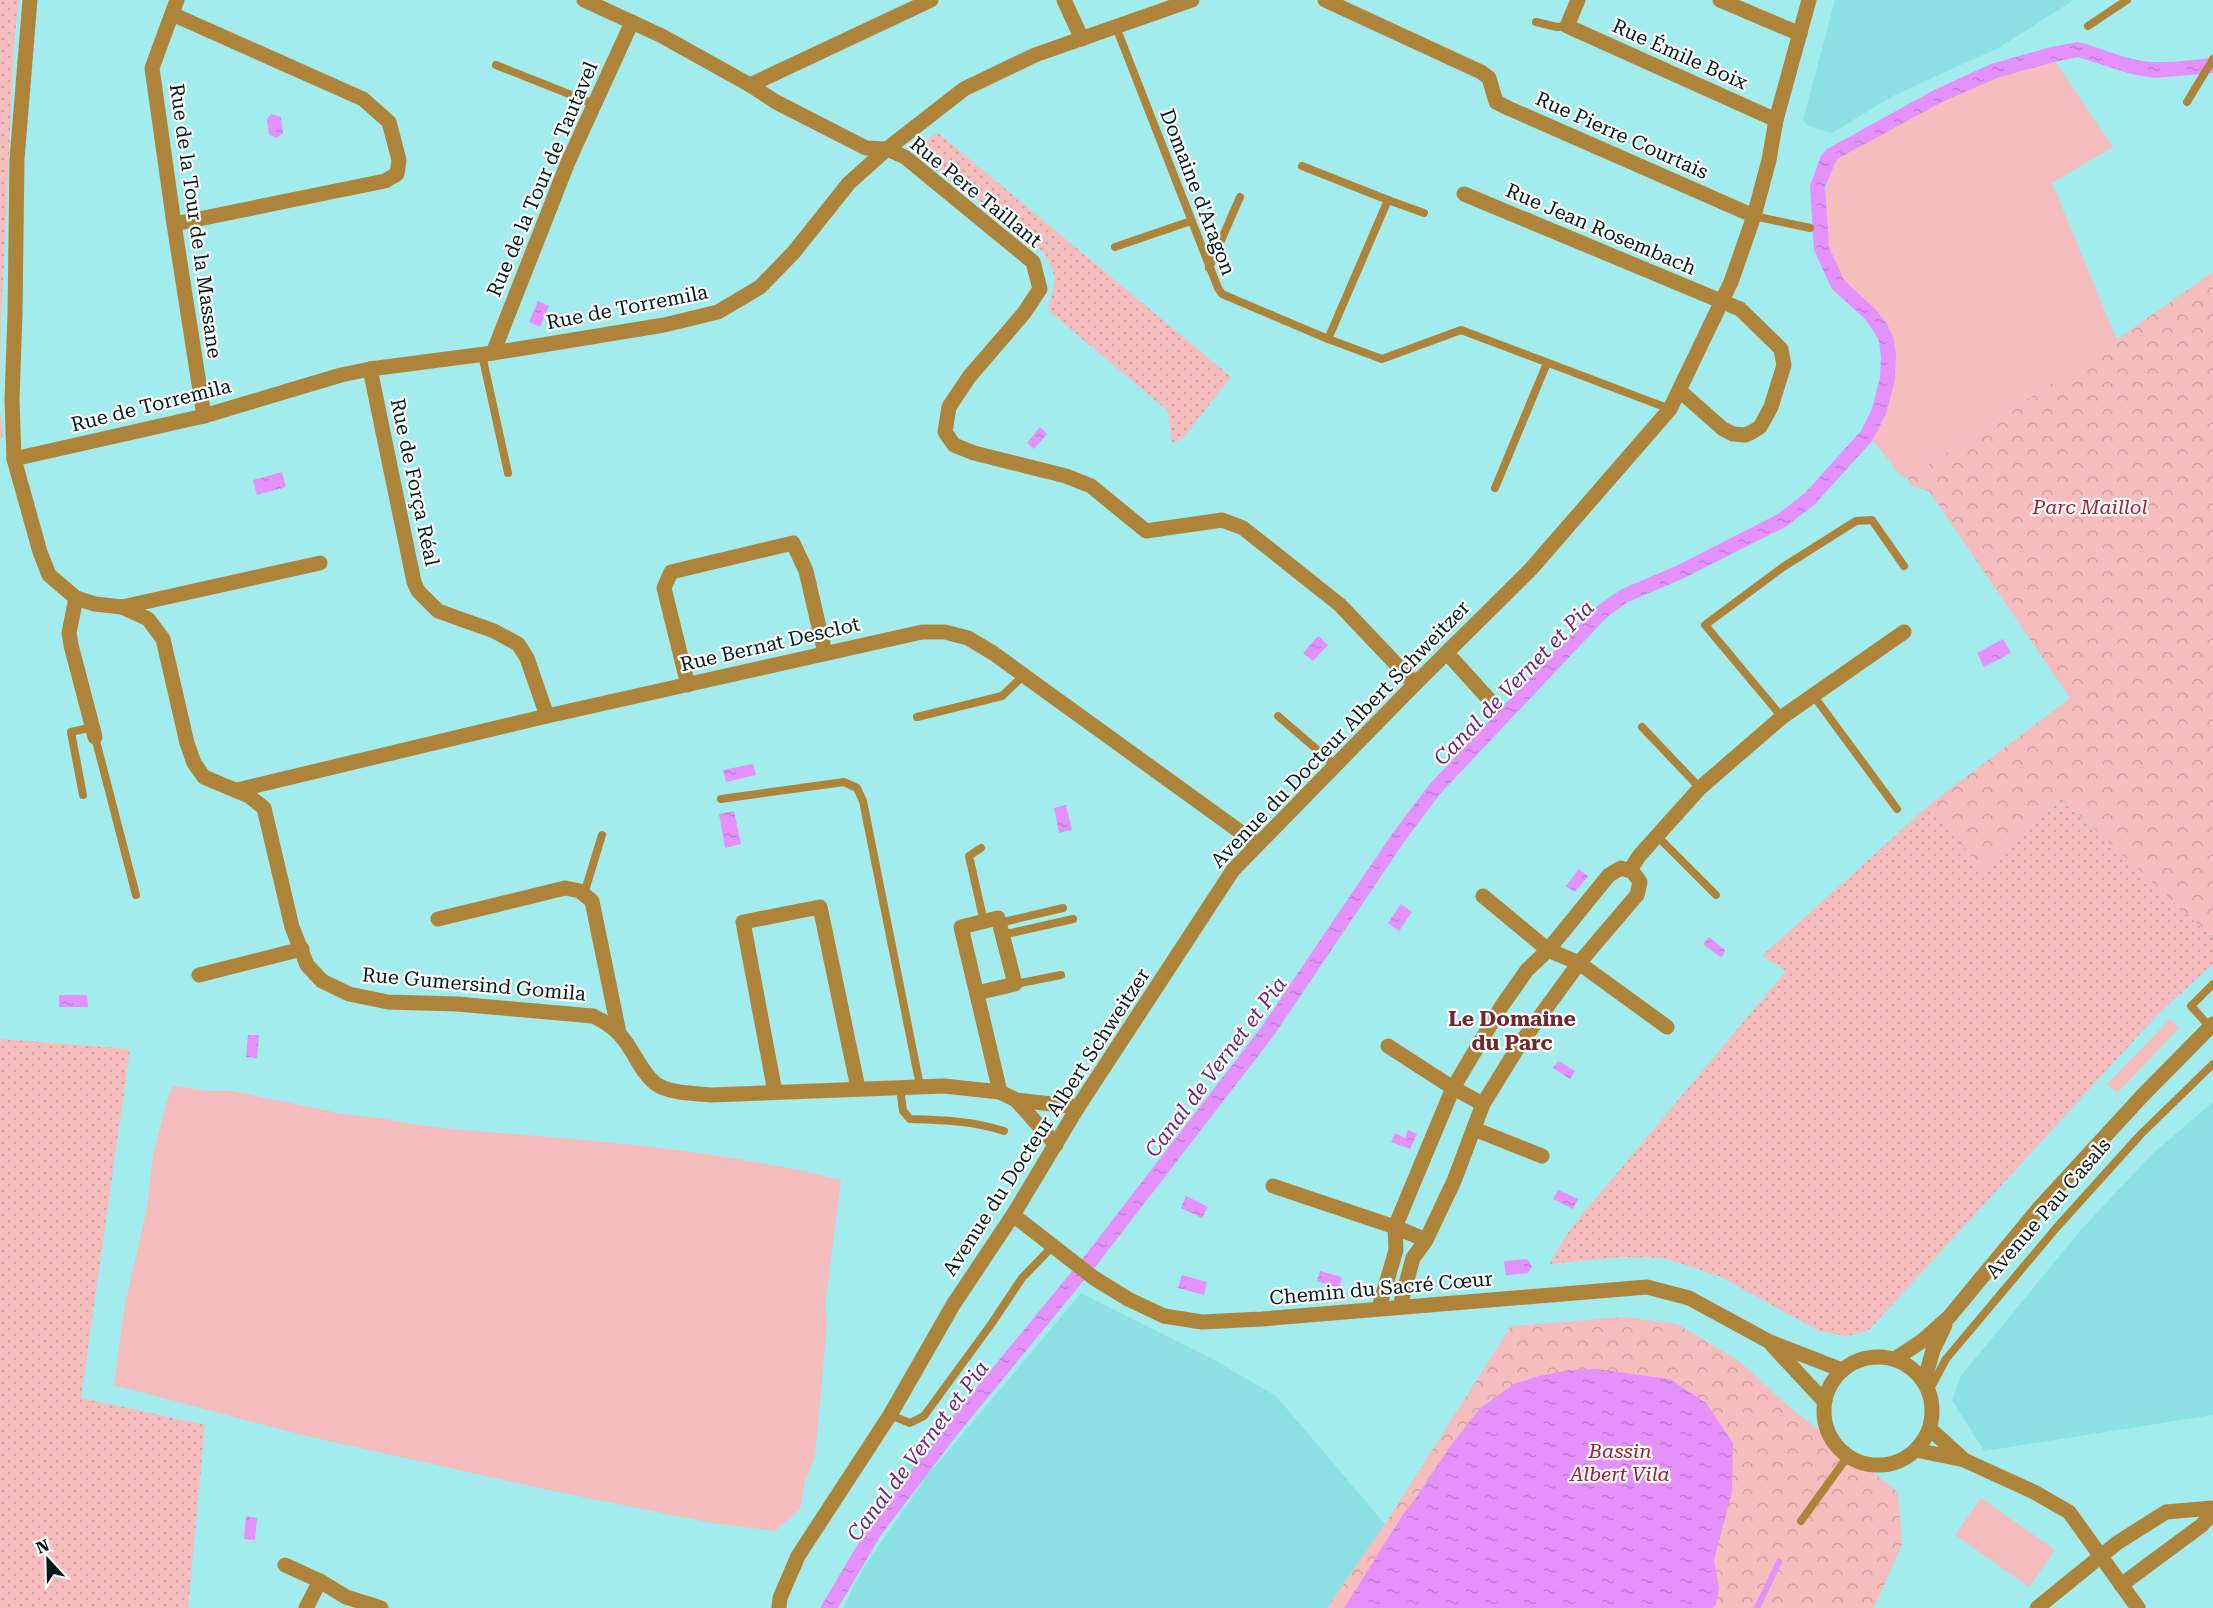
<svg xmlns="http://www.w3.org/2000/svg" width="2213" height="1608" viewBox="0 0 2213 1608" font-family="'Roboto Serif',serif">
<defs>
<pattern id="grass-dots" width="8" height="8" patternUnits="userSpaceOnUse" patternTransform="scale(1.5)"><rect width="8" height="8" fill="#f5bdbd"/><path d="M2 2h.1M6 6h.1" fill="none" stroke="#d0a2a2" stroke-width="1.8" stroke-linecap="round"/></pattern>
<pattern id="park-crowns" width="20" height="18" patternUnits="userSpaceOnUse" patternTransform="scale(1.5)"><rect width="20" height="18" fill="#f5bdbd"/><path d="M2 6a3 3 0 1 1 6 0M12 15a3 3 0 1 1 6 0" fill="none" stroke="#d0a2a2"/></pattern>
<pattern id="water-ripples" width="26" height="14" patternUnits="userSpaceOnUse" patternTransform="scale(1.5)"><rect width="26" height="14" fill="#e491fb"/><path d="M2 4q2-2 4 0t4 0M15 11q2-2 4 0t4 0" fill="none" stroke="#c27cd7"/></pattern>
</defs>
<rect width="100%" height="100%" fill="#a3ecee"/>
<!-- built -->
<g fill="#8ce1e4">
<path d="M1835,0H2074L2000,47L1893,96L1832,133L1808,126L1803,120Z"/>
<path d="M2213,1102V1415L1984,1451L1952,1400L1961,1376L2080,1231L2151,1155Z"/>
<path d="M1081,1293L1211,1358L1276,1396L1385,1524L1327,1608H843L863,1568L924,1481L904,1467L914,1454L934,1468Z"/>
</g>
<!-- grass -->
<g fill="url(#grass-dots)">
<path d="M0,0H19L14,43L1,325L0,407L3,438L0,439Z"/>
<path d="M937,132L1231,377L1183,438L1172,444L1168,411L1048,310C1055,281 1059,277 1043,252L927,159L922,153V145Z"/>
<path d="M2062,799L2213,938V964L2158,1014L1868,1331L1847,1336L1819,1331L1721,1277L1664,1258L1622,1257L1549,1264L1571,1228L1786,971L1762,956L1928,806L1982,869Z"/>
<path d="M0,1039L130,1049L81,1398L205,1425L188,1608H0Z"/>
</g>
<!-- park -->
<g fill="url(#park-crowns)">
<path d="M2213,272V938L2062,799L1982,869L1928,806L2070,698L1929,491L1911,486L1908,478L2116,340Z"/>
<path d="M1624,1317L1677,1324L1739,1361L1787,1405L1898,1492L1902,1544L1874,1608H1327L1385,1524L1511,1326Z"/>
</g>
<!-- garden -->
<g fill="#f5bdbd">
<path d="M2054,60L2113,147L2052,183L2117,340L1908,478L1901,476L1872,439L1895,355L1833,277L1819,214L1837,149L1961,85Z"/>
<path d="M2170,1019L2179,1028L2117,1093L2107,1084Z"/>
<path d="M173,1086L208,1091H233L348,1115C383,1116 417,1127 452,1129C582,1140 714,1148 841,1180L825,1306L827,1326L815,1456L805,1481L800,1509L775,1531L712,1523L553,1491L298,1434L114,1385L125,1304L147,1208L153,1156L167,1100Z"/>
<path d="M1981,1498L2055,1550L2029,1587L1955,1535Z"/>
</g>
<!-- water -->
<g fill="url(#water-ripples)">
<path d="M2078,42C2098,47 2117,56 2137,60C2162,65 2188,60 2213,58V73L2154,78L2131,74L2078,57L2054,62L1997,78L1942,102L1837,159L1825,187L1829,247L1844,280L1876,310L1887,324L1893,336L1896,356L1895,379L1886,414L1873,440L1815,504L1787,526L1682,579L1628,602L1607,617L1440,794L1404,842L1272,1038L1099,1262L957,1435L881,1535L838,1608H820L868,1527L945,1426L1087,1253L1260,1029L1392,834L1429,785L1597,606L1622,589L1676,566L1778,514L1805,493L1861,431L1872,409L1880,377L1881,357L1879,341L1874,332L1865,319L1832,289L1814,250L1810,186L1821,156L1827,149L1936,89L1991,64L2051,47Z"/>
<path d="M271,114L281,117L283,133L277,138L269,135L267,119Z"/>
<path d="M538,301L549,306L540,327L529,322Z"/>
<path d="M1040,427L1047,434L1034,449L1027,443Z"/>
<path d="M282,472L286,487L257,495L253,480Z"/>
<path d="M1318,636L1328,645L1313,661L1303,653Z"/>
<path d="M2003,639L2011,653L1984,667L1977,653Z"/>
<path d="M753,764L756,775L726,782L723,770Z"/>
<path d="M1066,805L1072,830L1059,833L1054,808Z"/>
<path d="M734,811L741,844L725,848L719,814Z"/>
<path d="M1579,869L1588,876L1575,892L1566,886Z"/>
<path d="M1401,904L1412,912L1399,931L1388,923Z"/>
<path d="M1709,937L1725,950L1723,956L1720,957L1703,944Z"/>
<path d="M59,995H87L88,1007H59Z"/>
<path d="M248,1035H259L257,1058L246,1057Z"/>
<path d="M1558,1061L1575,1071L1570,1079L1553,1068Z"/>
<path d="M1408,1130L1417,1134L1410,1149L1391,1142L1395,1133L1405,1138Z"/>
<path d="M1558,1190L1578,1199L1573,1209L1553,1199Z"/>
<path d="M1186,1196L1208,1207L1202,1218L1181,1208Z"/>
<path d="M1527,1259L1532,1266L1528,1273L1506,1275L1504,1261Z"/>
<path d="M1320,1271L1342,1277L1339,1288L1317,1281Z"/>
<path d="M1182,1275L1207,1282L1204,1295L1178,1288Z"/>
<path d="M1596,1369L1670,1379L1706,1403L1733,1443L1732,1492L1714,1560L1719,1588L1716,1605L1713,1608H1344L1404,1513L1416,1498L1449,1448L1480,1408L1514,1384L1535,1377L1568,1370Z"/>
<path d="M246,1516L257,1518L255,1540L244,1539Z"/>
</g>
<g fill="none" stroke-linecap="round" stroke-linejoin="round">
<!-- stream -->
<path stroke="#e491fb" stroke-width="6" d="M1757,1608L1779,1562"/>
<!-- lane -->
<g stroke="#ae843b" stroke-width="8">
<path d="M1536,22L1557,27L1567,26"/>
<path d="M2088,26L2127,0"/>
<path d="M1116,27L1218,288L1222,294L1328,339L1388,200L1302,166"/>
<path d="M496,65L594,104"/>
<path d="M2187,102L2213,59"/>
<path d="M1388,200L1424,213"/>
<path d="M1754,216L1810,228"/>
<path d="M1115,247L1191,221"/>
<path d="M1209,268L1240,197"/>
<path d="M1328,339L1382,359L1461,330L1670,409"/>
<path d="M482,355L508,473"/>
<path d="M1495,488L1547,363"/>
<path d="M1813,695L1897,809"/>
<path d="M1278,716L1336,766"/>
<path d="M917,717L1002,696L1024,675"/>
<path d="M1782,717L1705,625L1783,567L1856,521L1872,520L1904,566"/>
<path d="M1642,727L1700,788"/>
<path d="M95,737L136,895"/>
<path d="M83,795L71,732L93,727"/>
<path d="M721,799L844,782L857,788L863,801L920,1086"/>
<path d="M1657,836L1716,895"/>
<path d="M981,848L969,856L984,922"/>
<path d="M584,894L602,835"/>
<path d="M999,923L1063,908"/>
<path d="M1002,935L1073,919"/>
<path d="M1015,984L1061,975"/>
<path d="M2210,1027L2191,1006L2213,984"/>
<path d="M900,1087L903,1111L910,1119C943,1120 973,1121 1004,1131"/>
<path d="M1929,1391L1946,1359L2057,1227L2141,1134L2213,1064"/>
<path d="M890,1415L910,1423L924,1416L992,1323L1022,1278L1053,1246"/>
<path d="M1801,1521L1848,1456"/>
</g>
<!-- street -->
<g stroke="#ae843b" stroke-width="15">
<path d="M30,0L17,159L15,314L12,399L14,459L40,552L49,575L76,598L95,604L122,607L148,619L163,639L187,743L194,763L204,777L249,796L264,808L292,927L307,965L322,981L349,994L388,1002L457,1004L593,1016C610,1024 621,1033 631,1050C638,1061 645,1076 656,1084C671,1094 694,1093 711,1095L944,1086L1000,1092L1016,1100L1078,1107"/>
<path d="M177,0L152,68L174,224L204,416"/>
<path d="M584,0L662,36L750,85L776,102L866,148L887,149L905,157L1033,262L1040,289L1024,313L969,377L949,407L945,432L954,445L974,453L1066,476L1091,486L1146,531L1222,520L1243,528L1340,605L1415,684"/>
<path d="M1064,0L1082,39"/>
<path d="M1325,0L1481,72L1489,78L1496,102L1508,108L1754,216"/>
<path d="M1578,0L1567,26L1776,120"/>
<path d="M1720,0L1800,34"/>
<path d="M172,14L363,99L389,122L399,160L397,174L385,181L174,224"/>
<path d="M750,85L931,0"/>
<path d="M1464,194L1740,309L1781,349L1784,365L1771,407L1760,427L1752,432L1745,435L1733,434L1723,429L1680,391"/>
<path d="M493,353L568,162L632,22"/>
<path d="M370,369L414,582L418,591L438,611L494,631L518,644L527,658L547,716"/>
<path d="M14,459L204,416L341,375L370,369L493,353L664,325L718,312L760,287L794,252L849,183L887,149L964,89L1035,55L1192,0"/>
<path d="M76,598L69,633L71,645L95,737"/>
<path d="M122,607L320,563"/>
<path d="M1447,653L1495,706"/>
<path d="M688,685L664,588L671,572L793,543L806,571L825,653"/>
<path d="M237,790L547,716L922,632H945L968,638L993,653L1257,844"/>
<path d="M1630,870L1639,856L1700,788L1782,717L1904,632"/>
<path d="M1483,896L1548,950L1579,963L1667,1027"/>
<path d="M438,919L565,888L580,891L592,901L619,1033"/>
<path d="M199,975L302,949"/>
<path d="M977,993L1015,984L998,918L961,927L1000,1092"/>
<path d="M1388,1046L1453,1088L1483,1104"/>
<path d="M775,1092L743,922L820,907L858,1088"/>
<path d="M1016,1100L1056,1145"/>
<path d="M1474,1129L1542,1156"/>
<path d="M1273,1186L1395,1227L1426,1240"/>
<path d="M1013,1215L1094,1278L1128,1299L1164,1316L1202,1322L1262,1319L1647,1287L1689,1298L1770,1342L1842,1370"/>
<path d="M1379,1308L1396,1250L1395,1227L1453,1088L1501,1007L1527,970L1548,950L1609,875L1621,868L1633,872L1640,882L1637,895L1579,963L1520,1044L1483,1104L1454,1181L1426,1240L1413,1258L1400,1306"/>
<path d="M1772,1345L1824,1401"/>
<circle cx="1878" cy="1411" r="54"/>
<path d="M1895,1359L1922,1341L1949,1317L2040,1207L2143,1095L2213,1024"/>
<path d="M1924,1382L1933,1350L1945,1325"/>
<path d="M1930,1429L1962,1458"/>
<path d="M1916,1450L1964,1460L2034,1492L2069,1512L2138,1608"/>
<path d="M285,1565L320,1581L346,1597L381,1608"/>
<path d="M2121,1585L2202,1525L2213,1512"/>
<path d="M306,1608L320,1581"/>
<path d="M779,1608L780,1598L798,1556L890,1415L953,1305L1013,1215L1078,1107L1233,870L1415,684L1531,569L1670,409L1731,282L1754,216L1769,160L1776,120L1809,0"/>
<path d="M2037,1608L2117,1543L2166,1512L2213,1508"/>
</g>
</g>
<g text-anchor="middle" dominant-baseline="central" stroke-width="4.5" stroke-linejoin="round" paint-order="stroke">
<!-- street labels -->
<g font-size="20" fill="#00191b" stroke="#fdfdfd">
<text transform="translate(1680 54) rotate(24)">Rue Émile Boix</text>
<text transform="translate(1622 135) rotate(24)">Rue Pierre Courtais</text>
<text transform="translate(542 179) rotate(-67)">Rue de la Tour de Tautavel</text>
<text transform="translate(976 192) rotate(39)">Rue Pere Taillant</text>
<text transform="translate(1198 192) rotate(69)">Domaine d'Aragon</text>
<text transform="translate(196 221) rotate(82)">Rue de la Tour de la Massane</text>
<text transform="translate(1601 229) rotate(23)">Rue Jean Rosembach</text>
<text transform="translate(627 307) rotate(-11)">Rue de Torremila</text>
<text transform="translate(151 405) rotate(-14)">Rue de Torremila</text>
<text transform="translate(415 482) rotate(78)">Rue de Força Réal</text>
<text transform="translate(770 644) rotate(-13)">Rue Bernat Desclot</text>
<text transform="translate(1340 734) rotate(-46)">Avenue du Docteur Albert Schweitzer</text>
<text transform="translate(474 984) rotate(5)">Rue Gumersind Gomila</text>
<text transform="translate(1046 1122) rotate(-57)">Avenue du Docteur Albert Schweitzer</text>
<text transform="translate(2048 1208) rotate(-49)">Avenue Pau Casals</text>
<text transform="translate(1381 1288) rotate(-5)">Chemin du Sacré Cœur</text>
</g>
<!-- park labels -->
<g font-size="20" font-style="italic" fill="#9c1e32" stroke="#fdfdfd">
<text x="2090" y="507">Parc Maillol</text>
<text x="1620" y="1451">Bassin<tspan x="1620" dy="23">Albert Vila</tspan></text>
</g>
<!-- water labels -->
<g font-size="21" font-style="italic" fill="#6b207f" stroke="#fdfdfd">
<text transform="translate(1514 683) rotate(-46)">Canal de Vernet et Pia</text>
<text transform="translate(1216 1067) rotate(-53)">Canal de Vernet et Pia</text>
<text transform="translate(918 1451) rotate(-53)">Canal de Vernet et Pia</text>
</g>
<!-- neighbourhood labels -->
<g font-size="21" font-weight="bold" fill="#6f292e" stroke="#fdfdfd">
<text x="1512" y="1019">Le Domaine<tspan x="1512" dy="24">du Parc</tspan></text>
</g>
</g>
<!-- north arrow -->
<g transform="translate(48 1560) rotate(338)" stroke="#fdfdfd" stroke-width="4.5" paint-order="stroke">
<path d="M0-4.5L10 22L0 15L-10 22Z" fill="#00191b"/>
<text y="-9" font-size="16" font-weight="bold" text-anchor="middle" fill="#00191b">N</text>
</g>
</svg>
